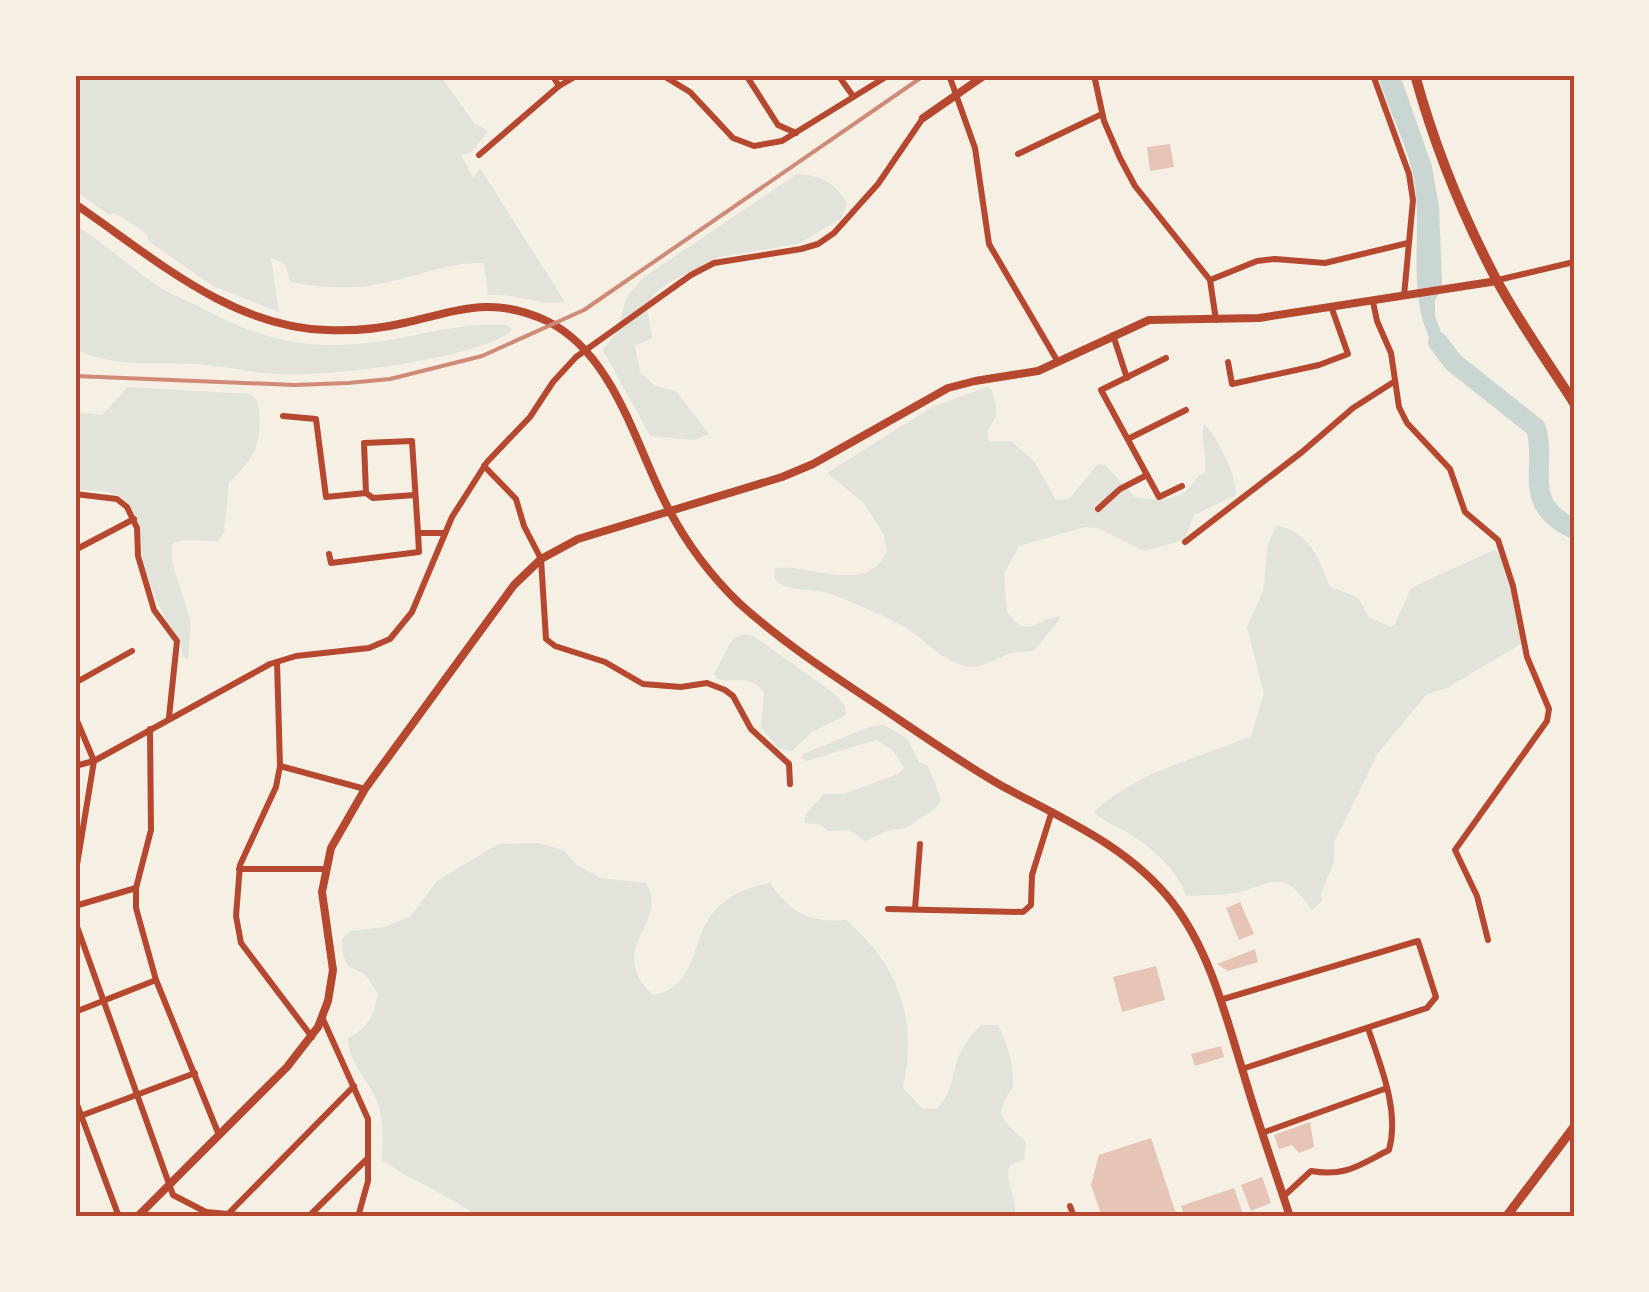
<svg xmlns="http://www.w3.org/2000/svg" width="1649" height="1292" viewBox="0 0 1649 1292" font-family="Barlow,sans-serif">
<rect width="100%" height="100%" fill="#f6efe4"/>
<!-- green -->
<g fill="#e2e4dc">
<path d="M75,75H440L474,123L488,131L472,152L461,155L473,178L480,168L565,302C538,306 515,293 488,295L484,263C448,262 419,276 384,283C353,290 321,288 290,282L285,264L271,258L279,312L213,286L148,241L147,234L115,213L109,215L75,191Z"/>
<path d="M797,174C821,175 835,183 847,203L842,218L798,244L719,257L670,282L654,294L647,307L652,338L635,346L640,372L655,386L676,391L709,434L694,440L650,436L603,350C607,342 615,338 617,329C627,300 621,301 644,277Z"/>
<path d="M75,225C104,243 128,265 155,284C167,293 182,298 196,305C251,334 292,349 356,344C406,341 456,321 507,325L512,330C480,359 326,377 280,374C252,373 224,366 196,364C155,362 112,368 75,349Z"/>
<path d="M128,387L250,394L257,400C265,436 256,459 229,482L224,533L218,541C202,542 185,537 172,544V562L191,622L188,659L182,656C183,639 175,634 167,621C159,606 150,586 145,570C139,547 144,521 127,502C113,487 93,493 75,489V412L102,415Z"/>
<path d="M987,387L992,390C997,412 1000,413 987,431L989,442L1011,441L1035,462L1056,500L1069,499L1098,464L1105,465L1135,497C1152,500 1172,502 1187,490C1195,483 1195,477 1205,472C1208,456 1199,436 1204,424C1217,436 1238,478 1236,495L1194,515L1186,536L1180,541L1144,551L1098,528L1085,527L1019,546L1004,574L1007,612C1030,643 1038,615 1061,617L1035,650C1027,653 1020,651 1012,653C993,658 982,672 961,665C940,658 927,642 909,630C895,620 849,601 831,594C809,586 787,594 774,578L775,568C809,563 869,597 887,550L884,536L865,504L827,473L932,407Z"/>
<path d="M1276,526C1307,529 1321,560 1329,586L1359,598L1368,617L1391,627L1395,624L1410,590L1417,585L1494,550L1500,555L1526,641L1447,688L1427,694L1378,753L1334,842V863L1321,893L1322,901L1312,910C1286,874 1282,878 1244,891C1226,896 1205,895 1186,896C1178,870 1151,847 1128,833C1116,826 1104,822 1094,812C1137,771 1197,759 1251,736L1264,694L1247,627L1263,591L1268,545Z"/>
<path d="M745,634L755,637L836,695L845,706L846,715L813,731L792,751L778,748L761,727L764,693C751,673 737,684 717,679L714,674L733,638Z"/>
<path d="M884,725L907,738L919,762L928,766L941,799L936,808L906,828L890,830L865,841L849,830L827,831L822,825L804,823L806,814L824,794H844L898,774L904,768L893,750L876,740L807,761L802,759L803,754L869,727Z"/>
<path d="M538,843L563,850L577,865L601,878L646,883C671,922 603,949 653,995C695,988 691,945 710,917C724,896 747,887 770,883C791,913 809,923 846,920C899,965 918,1020 903,1088L922,1108L936,1109C952,1095 951,1078 958,1058C963,1045 972,1034 981,1025H998C1008,1045 1014,1064 1013,1087C992,1115 1003,1120 1026,1142L1024,1159L1009,1166C1005,1184 1019,1199 1014,1217H478C448,1194 413,1182 382,1160C383,1142 384,1121 378,1103C368,1079 349,1064 348,1038C369,1028 373,1016 378,994L365,974L348,966L343,955L342,939L350,931L385,927L411,916L437,881L498,844Z"/>
</g>
<!-- water -->
<path fill="#c9d6d2" d="M1378,75H1400L1432,166L1439,207L1442,284L1435,301V316L1445,343L1456,360L1448,365C1401,315 1423,247 1415,186C1410,148 1388,111 1378,75Z"/>
<g fill="none" stroke-linecap="round" stroke-linejoin="round">
<!-- river -->
<path stroke="#c9d6d2" stroke-width="20" d="M1438,342L1453,362L1536,428C1548,468 1519,503 1574,529"/>
</g>
<!-- building -->
<g fill="#e6c5b7">
<path d="M1170,144L1174,167L1150,171L1147,147Z"/>
<path d="M1240,902L1254,934L1239,940L1226,908Z"/>
<path d="M1255,949L1258,962L1228,971L1217,964Z"/>
<path d="M1156,966L1165,1000L1122,1012L1113,977Z"/>
<path d="M1221,1046L1224,1057L1195,1066L1191,1054Z"/>
<path d="M1310,1122L1314,1147L1299,1153L1292,1145L1279,1149L1274,1135Z"/>
<path d="M1151,1138L1177,1217H1102L1091,1185L1099,1155Z"/>
<path d="M1262,1177L1271,1203L1251,1211L1241,1185Z"/>
<path d="M1234,1188L1244,1217H1185L1181,1206Z"/>
</g>
<g fill="none" stroke-linecap="round" stroke-linejoin="round">
<!-- minor -->
<g stroke="#b5482f" stroke-width="6">
<path d="M552,75L559,86"/>
<path d="M662,75L690,92L733,138L754,146L782,141L889,75"/>
<path d="M746,75L778,125L796,133"/>
<path d="M838,75L853,96"/>
<path d="M949,75L975,148L989,244L1058,362"/>
<path d="M1094,75L1104,121L1120,158L1135,186L1210,280L1216,320"/>
<path d="M1373,75L1409,174L1413,200L1404,296"/>
<path d="M1018,154L1102,114"/>
<path d="M479,155L559,86L578,75"/>
<path d="M1210,280L1257,261L1275,259L1325,263L1408,243"/>
<path d="M1498,280L1574,262"/>
<path d="M1373,302L1377,321L1391,353L1399,407L1407,423L1450,469L1465,512L1498,540L1513,586L1527,657L1549,709L1547,721L1455,850L1477,896L1488,940"/>
<path d="M1113,335L1127,378"/>
<path d="M1166,358L1101,390L1159,497L1182,486"/>
<path d="M1228,362L1232,384L1319,365L1348,354L1332,309"/>
<path d="M283,416L316,419L326,497L366,493"/>
<path d="M1128,439L1186,410"/>
<path d="M484,466L516,499L524,526L541,559L546,639L555,646L605,662L643,684L681,687L707,683L725,690L733,696L751,729L789,764L790,784"/>
<path d="M75,494L117,499L127,507L137,528L138,556L154,610L177,641L169,717"/>
<path d="M415,495L373,498L366,493L364,443L412,441L418,533H445"/>
<path d="M1098,509L1120,489L1147,475"/>
<path d="M1185,542L1302,452L1353,408L1392,383"/>
<path d="M75,550L134,519"/>
<path d="M329,554L331,563L419,552L418,533"/>
<path d="M277,662L280,766L276,787L240,865L236,916L241,943L312,1037"/>
<path d="M75,683L132,651"/>
<path d="M75,716L94,761L75,877"/>
<path d="M150,729L151,830L136,888V908L156,980L219,1135"/>
<path d="M75,766L94,761L270,664L296,656L369,648L390,639L412,612L452,517L487,462L530,417L553,382L576,357L691,275L714,263L801,249L818,244L834,233L878,184L923,118"/>
<path d="M280,766L365,789"/>
<path d="M239,869H325"/>
<path d="M75,906L136,888"/>
<path d="M888,909L1023,912L1031,905L1032,875L1052,811"/>
<path d="M915,909L920,844"/>
<path d="M75,921L173,1195L206,1212L262,1217"/>
<path d="M1220,1000L1418,941L1436,997L1427,1008L1242,1069"/>
<path d="M75,1012L156,980"/>
<path d="M322,1017L368,1119V1181L358,1217"/>
<path d="M75,1099L119,1217"/>
<path d="M75,1118L195,1073"/>
<path d="M1262,1133L1387,1088"/>
<path d="M1284,1196L1311,1171C1346,1177 1359,1165 1389,1150C1400,1110 1380,1065 1368,1028"/>
<path d="M1070,1206L1074,1217"/>
<path d="M229,1213L354,1086"/>
<path d="M308,1217L368,1158"/>
</g>
<!-- tertiary -->
<g stroke="#b5482f" stroke-width="8">
<path d="M923,118L985,75"/>
<path d="M75,204C152,256 229,327 327,330C352,331 379,329 404,323C458,311 492,295 547,321C614,354 635,444 667,506C685,541 711,576 739,603C782,642 831,674 879,706C919,733 960,762 1002,786C1063,819 1128,846 1172,902C1212,953 1228,1025 1247,1085C1260,1129 1276,1173 1290,1217"/>
<path d="M137,1217L287,1067L318,1027L328,1001L333,970L322,892L331,848L365,789L514,585L541,559L578,539L782,477L813,464L948,388L975,381L1038,371L1149,320L1259,318L1497,281"/>
</g>
<!-- secondary -->
<path stroke="#b5482f" stroke-width="9" d="M1506,1217L1574,1127"/>
<!-- trunk -->
<path stroke="#b5482f" stroke-width="10" d="M1415,75C1434,144 1462,214 1495,277C1518,321 1548,362 1574,403"/>
<!-- rail -->
<path stroke="#cf8b77" stroke-width="4" d="M75,376L294,385L348,383L390,379L482,356L584,310L925,75"/>
</g>
<!-- border -->
<rect width="1649" height="1292" fill="none" stroke="#f6efe4" stroke-width="155"/>
<rect x="78" y="78" width="1494" height="1136" fill="none" stroke="#b5482f" stroke-width="4"/>
</svg>
